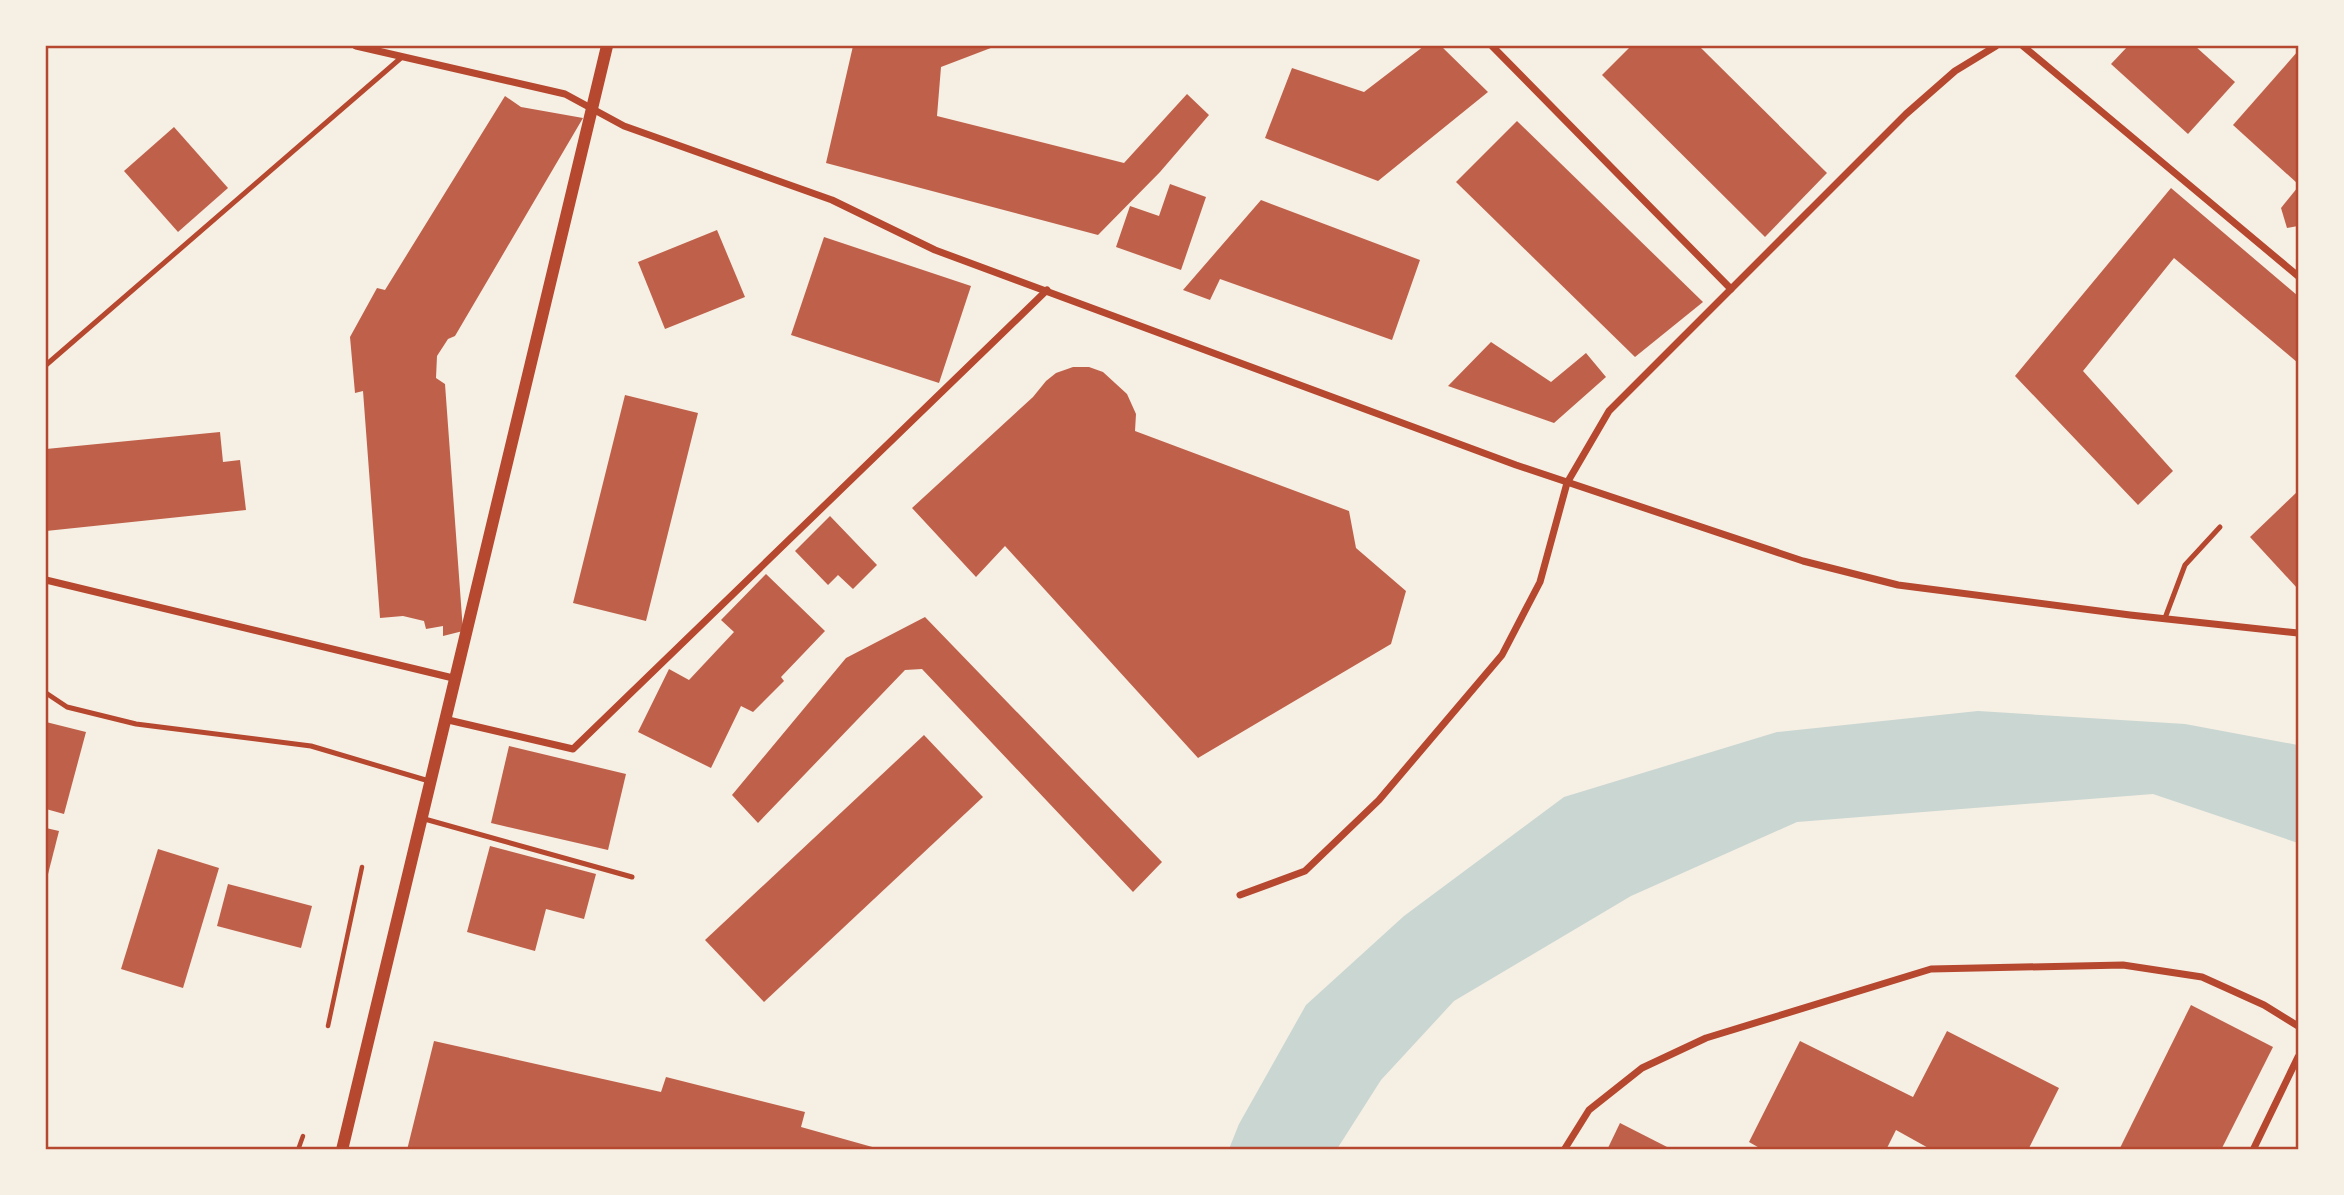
<svg xmlns="http://www.w3.org/2000/svg" width="2344" height="1195" viewBox="0 0 2344 1195" font-family="'PT Sans',sans-serif">
<rect width="100%" height="100%" fill="#f6efe4"/>
<!-- water -->
<path fill="#c9d6d2" d="M1978,711L2185,724L2298,745V843L2153,794L1797,822L1631,896L1454,1001L1381,1080L1337,1149H1229L1239,1124L1306,1005L1404,916L1564,797L1777,732Z"/>
<!-- building -->
<g fill="#bf614a">
<path d="M853,46H996L941,67L937,116L1124,163L1187,94L1209,115L1160,172L1098,235L826,163Z"/>
<path d="M1424,46H1441L1488,92L1378,181L1265,138L1292,68L1364,92Z"/>
<path d="M1631,46H1699L1827,173L1765,237L1602,75Z"/>
<path d="M2128,46H2195L2235,82L2188,134L2111,64Z"/>
<path d="M2298,51V184L2233,125Z"/>
<path d="M505,96L521,107L583,118L455,336L448,339L437,356L436,378L445,384L463,631L443,636V626L426,629L424,621L403,616L380,618L363,391L355,393L350,337L377,288L385,290Z"/>
<path d="M1517,121L1703,302L1635,357L1456,182Z"/>
<path d="M174,127L228,188L178,232L124,171Z"/>
<path d="M1170,184L1206,197L1181,270L1116,247L1130,206L1159,216Z"/>
<path d="M2298,187V226L2287,228L2281,208Z"/>
<path d="M2171,188L2298,296V363L2174,258L2083,371L2173,471L2138,505L2015,376Z"/>
<path d="M1261,200L1420,260L1392,340L1220,279L1210,300L1183,290Z"/>
<path d="M717,230L745,297L665,329L638,262Z"/>
<path d="M824,237L971,286L939,383L791,335Z"/>
<path d="M1491,342L1551,382L1586,353L1606,377L1554,423L1448,386Z"/>
<path d="M1073,367H1089L1103,372L1127,394L1136,414L1135,431L1349,511L1356,548L1406,591L1391,644L1198,758L1005,546L976,577L912,508L1033,397L1046,381L1056,373Z"/>
<path d="M625,395L698,413L646,621L573,603Z"/>
<path d="M220,432L223,462L240,460L246,510L46,531V449Z"/>
<path d="M2298,491V589L2250,537Z"/>
<path d="M830,516L877,565L853,589L838,575L828,585L795,551Z"/>
<path d="M766,574L825,631L781,677L784,681L753,712L741,706L711,768L638,732L669,669L689,680L734,632L721,620Z"/>
<path d="M925,617L1162,862L1133,892L922,669L905,670L758,823L732,795L846,658Z"/>
<path d="M46,722L86,732L64,814L46,809Z"/>
<path d="M924,735L983,797L764,1002L705,940Z"/>
<path d="M509,746L626,774L608,850L491,823Z"/>
<path d="M46,828L59,831L46,882Z"/>
<path d="M490,846L596,874L584,919L546,909L535,951L467,932Z"/>
<path d="M158,849L219,868L183,988L121,969Z"/>
<path d="M228,884L312,906L301,948L217,926Z"/>
<path d="M2191,1005L2273,1047L2221,1150H2119Z"/>
<path d="M1947,1031L2059,1088L2028,1150H1932L1896,1130L1886,1150H1763L1749,1142L1800,1041L1913,1097Z"/>
<path d="M434,1041L661,1092L666,1077L805,1112L801,1127L883,1150H407Z"/>
<path d="M1620,1123L1673,1150H1607Z"/>
</g>
<g fill="none" stroke-linecap="round" stroke-linejoin="round">
<!-- path -->
<g stroke="#b5482f" stroke-width="4.5">
<path d="M328,1026L362,867"/>
<path d="M298,1150L303,1136"/>
</g>
<!-- service -->
<g stroke="#b5482f" stroke-width="5">
<path d="M46,365L402,57"/>
<path d="M2165,618L2185,565L2220,527"/>
<path d="M46,693L67,707L136,724L311,746L429,781"/>
<path d="M421,818L632,877"/>
</g>
<!-- minor -->
<g stroke="#b5482f" stroke-width="7">
<path d="M356,46L565,94L624,126L832,200L935,250L1516,465L1803,561L1898,585L2130,615L2298,633"/>
<path d="M1492,46L1731,289"/>
<path d="M2023,46L2298,276"/>
<path d="M46,580L453,678"/>
<path d="M444,719L573,749L1047,290"/>
<path d="M1240,895L1305,871L1379,800L1502,655L1540,582L1567,483L1609,411L1906,114L1955,71L1996,46"/>
<path d="M1564,1150L1589,1110L1642,1068L1706,1038L1931,969L2123,965L2202,977L2264,1005L2298,1026"/>
<path d="M2253,1150L2298,1057"/>
</g>
<!-- tertiary -->
<path stroke="#b5482f" stroke-width="12" d="M342,1150L607,46"/>
</g>
<!-- border -->
<rect width="2344" height="1195" fill="none" stroke="#f6efe4" stroke-width="94"/>
<rect x="47" y="47" width="2250" height="1101" fill="none" stroke="#b5482f" stroke-width="2.5"/>
</svg>
